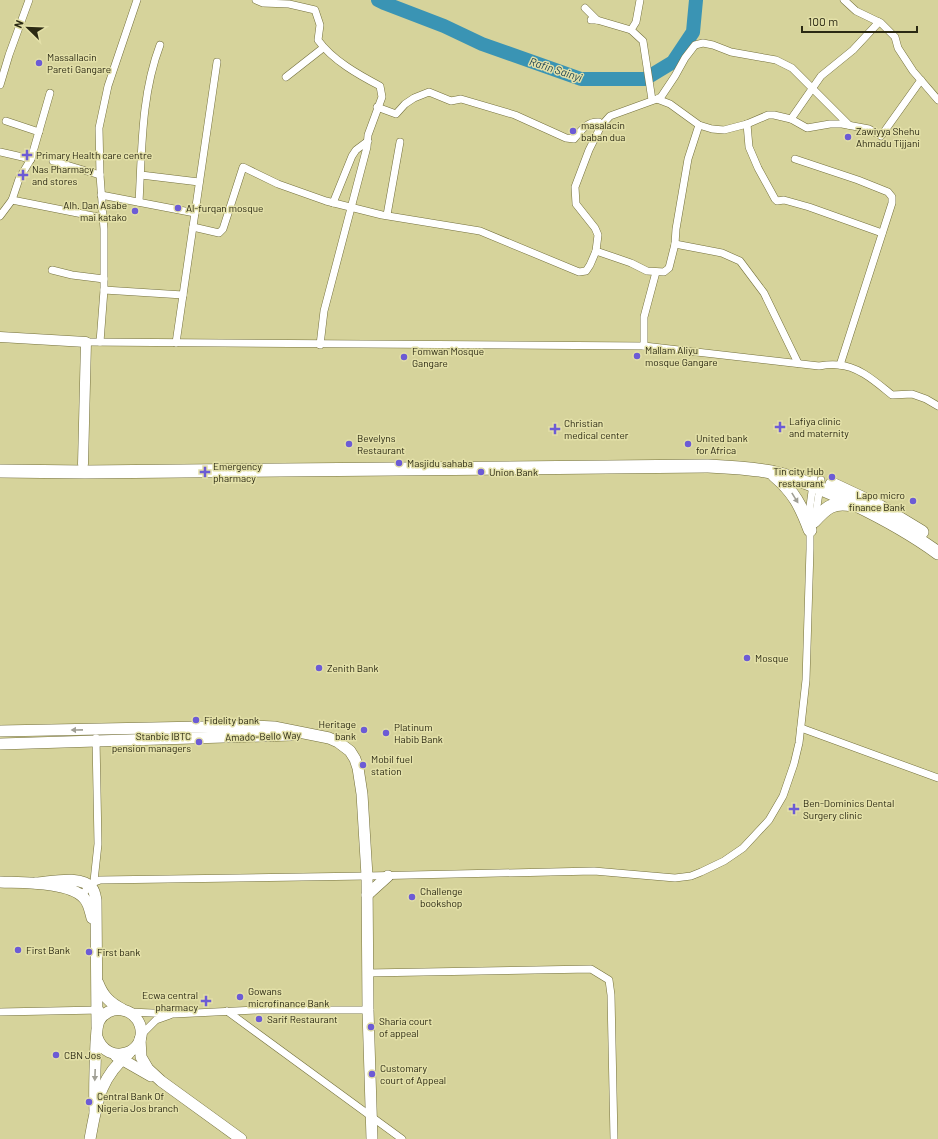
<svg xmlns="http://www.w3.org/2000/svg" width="938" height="1139" viewBox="0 0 938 1139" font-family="Barlow,sans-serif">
<rect width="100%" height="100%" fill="#d6d39b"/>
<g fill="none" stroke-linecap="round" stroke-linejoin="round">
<!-- river -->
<path stroke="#3a94b4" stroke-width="14" d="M378,0L384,3L444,26L482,44L581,79H645L673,62L693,32L696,0"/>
<defs>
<g id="street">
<path d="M256,0L263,3L289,4L315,10L320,25L318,40C332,60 359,75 380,86L382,97L368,135L367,147L324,311L320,345"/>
<path d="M640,0L636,22L631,30L643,41L652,100"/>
<path d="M844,0L856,11L881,23L895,37L898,48L913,71L938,100"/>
<path d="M585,8L597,20"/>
<path d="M591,20H597L631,30"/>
<path d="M879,22L853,50L821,76L791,119L807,128L830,124H842L869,129L881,136L921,80"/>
<path d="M286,77L323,48"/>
<path d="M0,85L9,55L29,0"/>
<path d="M657,99L661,97L675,76L685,58L695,45L703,43L713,45L731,52L776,60L792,68L849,125"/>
<path d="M6,121L39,132"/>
<path d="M747,124L749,147L758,168L775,199L777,201L784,200L809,207L882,233"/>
<path d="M601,126L610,116L657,99L670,104L699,125L712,129L724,130L747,124L768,115H774L791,119"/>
<path d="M0,152L31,159"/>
<path d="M795,159L858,180L888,192L892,197V203L840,365"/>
<path d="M53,161L100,175"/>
<path d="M141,175L199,182"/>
<path d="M101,195L195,213"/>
<path d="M12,200L103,218"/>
<path d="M139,202C142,150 141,95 160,45"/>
<path d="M333,203L352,156L356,150L368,141"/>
<path d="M387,215L400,142"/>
<path d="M0,216L12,200L19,179L31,159L50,93"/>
<path d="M193,227L219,233L223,229L243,167L278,184L326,201L382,215L480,231L579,272L586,271L590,265L596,251L598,235L595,228L576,204L575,187L589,150L601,126L599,122C587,121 581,131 574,139L566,138L515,115L461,99L451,101L429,92L414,98L405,104L396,114L377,107"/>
<path d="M675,244L722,253L740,261L764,293L798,363"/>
<path d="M596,251L631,263L647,271L664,272L669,268L675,244L676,229L688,159L699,125"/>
<path d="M52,270L72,275L104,279"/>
<path d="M104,290L183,295"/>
<path d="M86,342L644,346L819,366C825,365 832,364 838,365C859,366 877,383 892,395L912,394L926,399L938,406"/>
<path d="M100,342L104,290V229L100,175L99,128L108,86L137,0"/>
<path d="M176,343L217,62"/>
<path d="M644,346V317L656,272"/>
<path d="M815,519L821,480"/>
<path d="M801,728L938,778"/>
<path d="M94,881L98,844L96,738"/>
<path d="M82,896C87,888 91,882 100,880L367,876L594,871L675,878L691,876L701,872L724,861L743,848L769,820L783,796L794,764L799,743L806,680L810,549V506L814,477"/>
<path d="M367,973L591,969L609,980L611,995L614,1139"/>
<path d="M227,1011L402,1139"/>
<path d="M0,1012L100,1010"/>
<path d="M130,1012L174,1014L257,1010H368"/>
<path d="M141,1035L156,1020L170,1015"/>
</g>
<path id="secondary" d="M0,337L86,342L83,464"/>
<g id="primary">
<path d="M0,731L253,726L274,727L329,738L338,742L350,751L355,759L358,768L362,794L367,876L368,1010L372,1139"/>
<path d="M0,744L291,735"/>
<path d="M0,882C21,883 69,881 84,898C89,903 90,911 92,918"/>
<path d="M36,883C51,882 82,875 92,888C95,892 95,896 96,900L97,1026"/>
<path d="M367,895L388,876"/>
<path d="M98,983C103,996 110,1003 122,1009"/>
<path d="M140,1039L141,1057L148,1069L161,1081L241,1139"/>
<path d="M116,1056L151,1076"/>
<path d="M95,1112C94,1089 95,1065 96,1042C97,1035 96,1028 99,1021C103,1013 113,1008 122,1010C130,1011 137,1017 140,1025C149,1054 107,1067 97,1037"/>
<path d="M90,1139C97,1102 99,1079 129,1053"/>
</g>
<g id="highway">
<path d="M0,471L85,472L707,466C728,467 750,468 771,472C800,478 828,491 854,504C883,518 912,534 938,553"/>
<path d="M774,475C794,492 801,506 810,530"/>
<path d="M832,484L879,506L922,532"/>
<path d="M814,521C826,508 833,501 852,505"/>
</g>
</defs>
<!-- street casing -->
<use href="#street" stroke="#74703c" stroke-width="8"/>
<!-- secondary casing -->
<use href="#secondary" stroke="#74703c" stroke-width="11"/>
<!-- primary casing -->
<use href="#primary" stroke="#74703c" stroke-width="12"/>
<!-- highway casing -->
<use href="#highway" stroke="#74703c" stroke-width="14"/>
<!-- street -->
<use href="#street" stroke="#fff" stroke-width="7"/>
<!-- secondary -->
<use href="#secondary" stroke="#fff" stroke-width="10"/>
<!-- primary -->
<use href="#primary" stroke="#fff" stroke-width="11"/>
<!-- highway -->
<use href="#highway" stroke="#fff" stroke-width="13"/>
</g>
<!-- one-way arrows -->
<defs><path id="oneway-solid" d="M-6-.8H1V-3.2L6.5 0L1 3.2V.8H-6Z"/></defs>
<g fill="#a09f95">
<use href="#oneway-solid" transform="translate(795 498) rotate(58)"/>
<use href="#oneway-solid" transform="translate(77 730) rotate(179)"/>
<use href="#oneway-solid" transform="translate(95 1075) rotate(92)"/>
</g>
<!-- markers -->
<g fill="#6c5bd5" stroke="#e3e0a8" stroke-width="1.5">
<circle cx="39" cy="63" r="4"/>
<circle cx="573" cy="131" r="4"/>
<circle cx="848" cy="137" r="4"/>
<path d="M25 149h4v4h4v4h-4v4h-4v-4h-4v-4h4z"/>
<path d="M21 169h4v4h4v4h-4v4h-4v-4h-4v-4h4z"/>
<circle cx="178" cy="208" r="4"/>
<circle cx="135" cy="211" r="4"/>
<circle cx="637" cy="356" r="4"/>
<circle cx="404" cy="357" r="4"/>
<path d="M778 421h4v4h4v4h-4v4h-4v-4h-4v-4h4z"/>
<path d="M553 423h4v4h4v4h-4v4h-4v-4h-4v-4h4z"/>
<circle cx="349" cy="444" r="4"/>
<circle cx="688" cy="444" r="4"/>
<circle cx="399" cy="463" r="4"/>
<path d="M203 466h4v4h4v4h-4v4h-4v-4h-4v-4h4z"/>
<circle cx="481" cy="472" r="4"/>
<circle cx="832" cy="477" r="4"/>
<circle cx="913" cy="501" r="4"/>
<circle cx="747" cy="658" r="4"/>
<circle cx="319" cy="668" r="4"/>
<circle cx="196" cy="720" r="4"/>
<circle cx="364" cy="730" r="4"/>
<circle cx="386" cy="733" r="4"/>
<circle cx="199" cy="742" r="4"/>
<circle cx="363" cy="765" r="4"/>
<path d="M792 803h4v4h4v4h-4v4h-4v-4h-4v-4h4z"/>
<circle cx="412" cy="897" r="4"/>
<circle cx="18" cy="950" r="4"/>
<circle cx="89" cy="952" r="4"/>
<circle cx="240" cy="997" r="4"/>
<path d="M204 995h4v4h4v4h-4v4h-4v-4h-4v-4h4z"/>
<circle cx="259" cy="1019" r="4"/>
<circle cx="371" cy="1027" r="4"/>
<circle cx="56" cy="1055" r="4"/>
<circle cx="372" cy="1074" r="4"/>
<circle cx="89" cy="1102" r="4"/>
</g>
<g text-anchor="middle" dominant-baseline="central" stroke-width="3" stroke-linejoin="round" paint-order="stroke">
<!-- poi labels -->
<g font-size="10" fill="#2b2913" stroke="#e3e0a8" text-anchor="start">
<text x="47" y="57">Massallacin<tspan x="47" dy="12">Pareti Gangare</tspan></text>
<text x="581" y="125">masalacin<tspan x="581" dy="12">baban dua</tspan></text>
<text x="856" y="131">Zawiyya Shehu<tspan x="856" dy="12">Ahmadu Tijjani</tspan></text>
<text x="36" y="155">Primary Health care centre</text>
<text x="32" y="169">Nas Pharmacy<tspan x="32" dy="12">and stores</tspan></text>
<text x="127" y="205" text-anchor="end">Alh. Dan Asabe<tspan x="127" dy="12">mai katako</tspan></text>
<text x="186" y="208">Al-furqan mosque</text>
<text x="645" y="350">Mallam Aliyu<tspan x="645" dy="12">mosque Gangare</tspan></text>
<text x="412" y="351">Fomwan Mosque<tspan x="412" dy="12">Gangare</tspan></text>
<text x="789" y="421">Lafiya clinic<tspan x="789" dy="12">and maternity</tspan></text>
<text x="564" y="423">Christian<tspan x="564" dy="12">medical center</tspan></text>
<text x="357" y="438">Bevelyns<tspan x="357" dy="12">Restaurant</tspan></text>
<text x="696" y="438">United bank<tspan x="696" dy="12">for Africa</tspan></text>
<text x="407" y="463">Masjidu sahaba</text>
<text x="213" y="466">Emergency<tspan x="213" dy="12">pharmacy</tspan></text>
<text x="824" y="471" text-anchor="end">Tin city Hub<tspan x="824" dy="12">restaurant</tspan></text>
<text x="489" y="472">Union Bank</text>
<text x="905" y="495" text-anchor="end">Lapo micro<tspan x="905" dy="12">finance Bank</tspan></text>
<text x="755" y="658">Mosque</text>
<text x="327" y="668">Zenith Bank</text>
<text x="204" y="720">Fidelity bank</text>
<text x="356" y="724" text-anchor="end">Heritage<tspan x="356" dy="12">bank</tspan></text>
<text x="394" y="727">Platinum<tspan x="394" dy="12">Habib Bank</tspan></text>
<text x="191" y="736" text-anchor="end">Stanbic IBTC<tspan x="191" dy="12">pension managers</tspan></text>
<text x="371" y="759">Mobil fuel<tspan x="371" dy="12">station</tspan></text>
<text x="803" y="803">Ben-Dominics Dental<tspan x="803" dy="12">Surgery clinic</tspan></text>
<text x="420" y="891">Challenge<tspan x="420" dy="12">bookshop</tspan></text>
<text x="26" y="950">First Bank</text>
<text x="97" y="952">First bank</text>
<text x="248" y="991">Gowans<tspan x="248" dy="12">microfinance Bank</tspan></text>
<text x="198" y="995" text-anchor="end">Ecwa central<tspan x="198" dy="12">pharmacy</tspan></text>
<text x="267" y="1019">Sarif Restaurant</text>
<text x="379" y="1021">Sharia court<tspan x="379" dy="12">of appeal</tspan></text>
<text x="64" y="1055">CBN Jos</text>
<text x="380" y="1068">Customary<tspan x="380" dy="12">court of Appeal</tspan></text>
<text x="97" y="1096">Central Bank Of<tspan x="97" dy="12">Nigeria Jos branch</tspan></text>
</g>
<!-- street labels -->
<g font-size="10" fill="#2b2913" stroke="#e3e0a8">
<text transform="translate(263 736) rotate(-2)">Amado-Bello Way</text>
</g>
<!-- water labels -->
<g font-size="11" font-style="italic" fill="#1c4352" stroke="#e3e0a8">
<text transform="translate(556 69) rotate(18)">Rafin Sainyi</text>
</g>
</g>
<!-- north arrow -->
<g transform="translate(28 28) rotate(293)" stroke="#e3e0a8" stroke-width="3" paint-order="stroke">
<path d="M0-3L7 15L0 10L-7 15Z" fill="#2b2913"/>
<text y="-6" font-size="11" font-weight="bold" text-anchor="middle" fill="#2b2913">N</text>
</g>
<!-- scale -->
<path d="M802 26v6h115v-6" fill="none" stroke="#2b2913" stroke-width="2"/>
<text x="808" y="26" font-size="12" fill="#2b2913" stroke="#e3e0a8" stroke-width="3" paint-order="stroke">100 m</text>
</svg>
